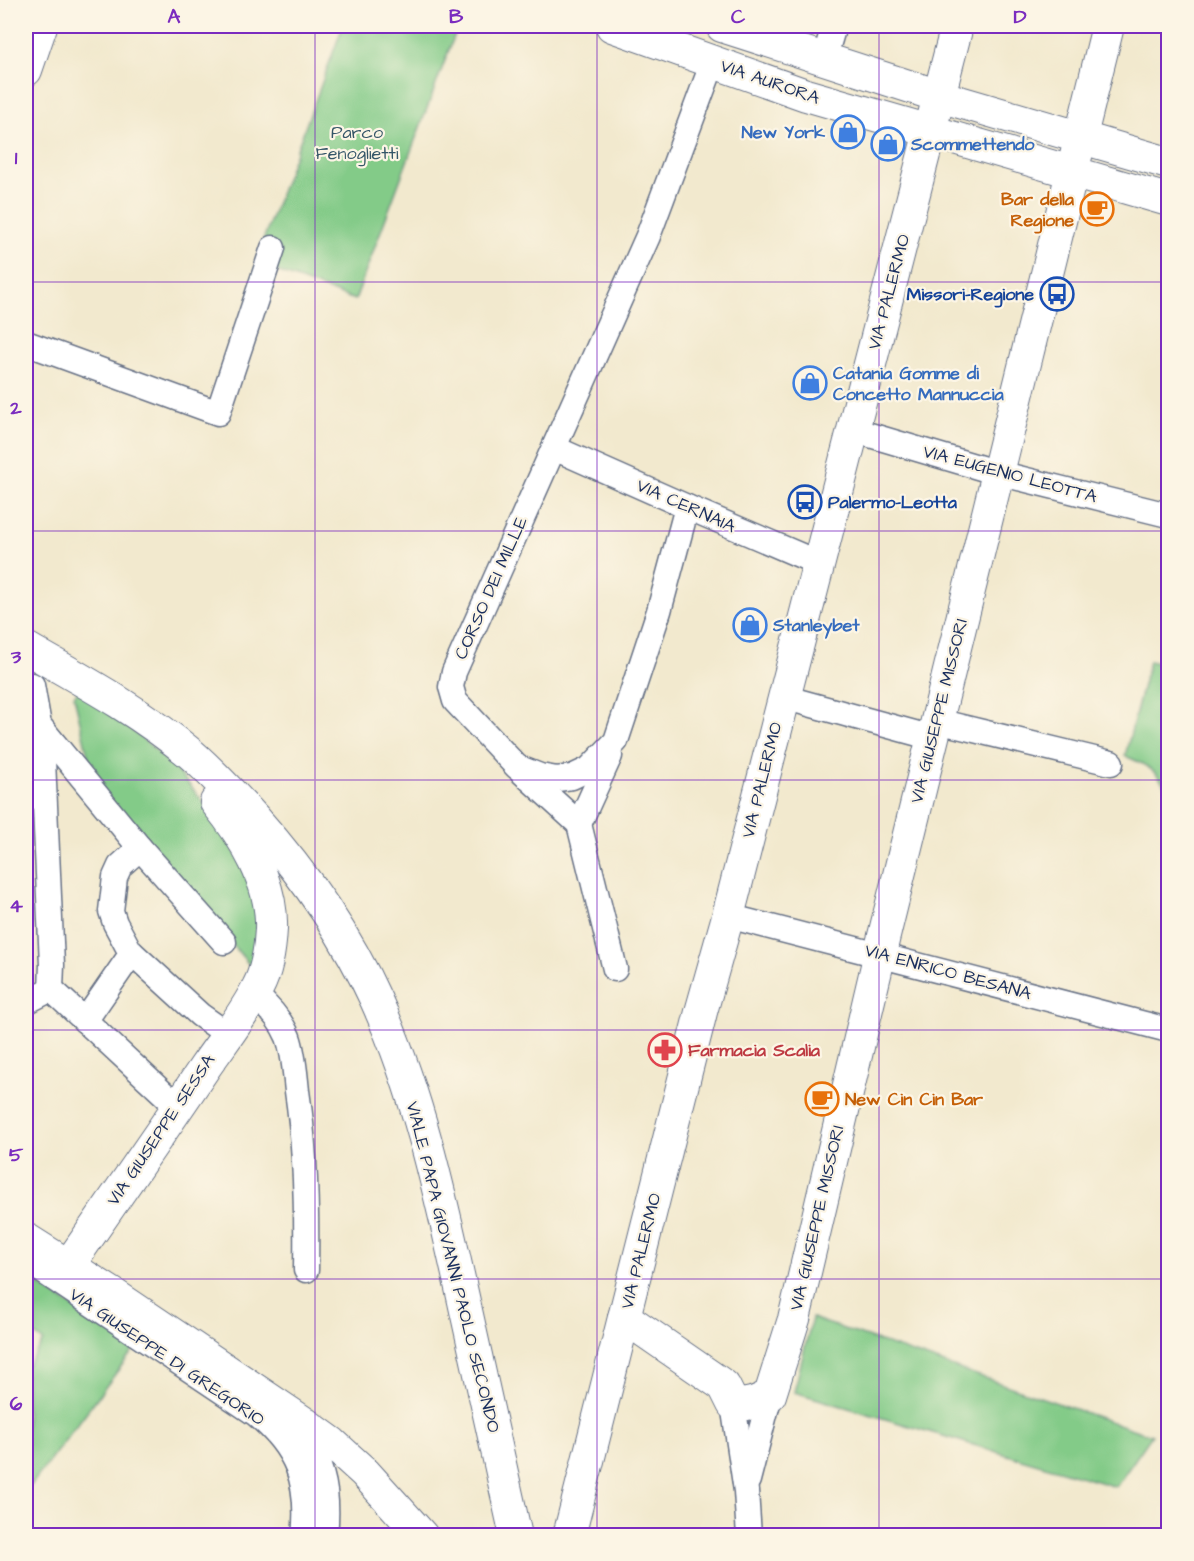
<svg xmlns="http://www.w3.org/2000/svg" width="1194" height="1561" viewBox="0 0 1194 1561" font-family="'Architects Daughter',sans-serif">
<rect width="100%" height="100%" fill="#fcf5e5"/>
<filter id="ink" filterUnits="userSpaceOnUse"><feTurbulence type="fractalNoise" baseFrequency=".0167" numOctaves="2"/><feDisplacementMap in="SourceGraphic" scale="12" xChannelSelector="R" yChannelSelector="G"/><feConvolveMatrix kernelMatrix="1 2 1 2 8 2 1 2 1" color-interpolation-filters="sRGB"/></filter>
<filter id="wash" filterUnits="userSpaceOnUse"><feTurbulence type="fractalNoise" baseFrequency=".008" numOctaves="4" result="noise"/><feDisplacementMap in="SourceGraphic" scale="24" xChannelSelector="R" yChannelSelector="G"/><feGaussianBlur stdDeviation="1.35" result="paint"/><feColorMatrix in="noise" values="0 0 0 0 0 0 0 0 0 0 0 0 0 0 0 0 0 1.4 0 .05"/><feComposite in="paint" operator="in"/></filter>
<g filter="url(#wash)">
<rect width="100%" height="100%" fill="#f2e9ce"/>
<!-- green -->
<g fill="#83cb88" stroke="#4f7d73" stroke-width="1.5">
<path d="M343,26H458L355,300L271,269L278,250L262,243Z"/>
<path d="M1149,661L1168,665V794C1161,772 1145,764 1125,756Z"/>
<path d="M78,691C148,738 195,778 236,854C245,871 255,889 257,909C259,928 254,950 253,969L94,782L74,696Z"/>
<path d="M26,1276L135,1348L26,1492V1367L43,1341L26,1329Z"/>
<path d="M812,1318L1138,1431L1152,1435L1116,1487L794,1392Z"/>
</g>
</g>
<g filter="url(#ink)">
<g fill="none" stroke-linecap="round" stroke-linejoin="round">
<defs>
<g id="minor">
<path d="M824,59L834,26"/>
<path d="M26,343L218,413L273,248"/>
<path d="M853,430L998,473L1168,515"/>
<path d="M554,448L687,507L818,563"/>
<path d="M687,507L659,611L616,741L589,769L572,777L557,779L540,776L517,767L455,701L451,687L454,672L648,236L713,62"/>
<path d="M32,685L39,725L140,848L224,942"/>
<path d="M783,697L933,738"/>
<path d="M937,721L1111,763"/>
<path d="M39,725L43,760L52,965L51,989L178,1107"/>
<path d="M523,773L579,824L615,969"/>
<path d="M579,824L610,756"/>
<path d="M140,848L120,866L115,877L111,911L115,923L130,951L200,1015L227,1034"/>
<path d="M728,916L1168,1030"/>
<path d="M254,994C267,1005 281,1020 288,1037C294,1053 295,1074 297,1091C306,1151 307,1210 306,1270"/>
<path d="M26,1002L51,989"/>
<path d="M85,1021L132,953"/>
<path d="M26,1260L256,1414C297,1448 310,1482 304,1536"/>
<path d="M733,1404L746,1491L749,1536"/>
<path d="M292,1422C322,1460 330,1487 325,1536"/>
<path d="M748,1480L770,1395"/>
</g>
<g id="major">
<path d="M612,26L806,95L1168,200"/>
<path d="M722,26L939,96L1168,163"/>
<path d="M26,70L41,26"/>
<path d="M26,648C82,680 141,712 191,754C214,774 235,797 255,819C303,873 346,934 376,1000C420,1097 442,1203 465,1306C482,1383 499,1459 516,1536"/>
<path d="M26,1239L113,1294L303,1422L332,1443L365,1473L422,1536"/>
<path d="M68,1266C114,1200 160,1134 205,1067C223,1041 244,1015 258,987C267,970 270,949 271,929C273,883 244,836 216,802"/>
<path d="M624,1317L724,1386L733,1404C748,1406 757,1402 770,1395L794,1319L884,936L1108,26"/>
<path d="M569,1536L701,1012L728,916L957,26"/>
</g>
</defs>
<!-- minor casing -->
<use href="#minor" stroke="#667085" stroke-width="27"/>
<!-- major casing -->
<use href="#major" stroke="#667085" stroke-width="34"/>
<!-- minor -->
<use href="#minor" stroke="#fff" stroke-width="24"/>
<!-- major -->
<use href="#major" stroke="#fff" stroke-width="32"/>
</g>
</g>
<!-- grid -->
<path fill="none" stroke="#7b2cbf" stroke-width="1.5" stroke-opacity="0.55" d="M315,26V1536M597,26V1536M879,26V1536M26,282H1168M26,531H1168M26,780H1168M26,1030H1168M26,1279H1168"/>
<!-- icons -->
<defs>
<symbol id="shop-ring" viewBox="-11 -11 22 22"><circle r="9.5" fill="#fcf5e5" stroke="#3f7fe0" stroke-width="1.5"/><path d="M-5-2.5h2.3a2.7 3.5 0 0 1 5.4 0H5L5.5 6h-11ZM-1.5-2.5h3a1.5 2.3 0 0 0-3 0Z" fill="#3f7fe0"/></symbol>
<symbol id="cafe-ring" viewBox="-11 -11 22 22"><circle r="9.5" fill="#fcf5e5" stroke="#e8710a" stroke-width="1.5"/><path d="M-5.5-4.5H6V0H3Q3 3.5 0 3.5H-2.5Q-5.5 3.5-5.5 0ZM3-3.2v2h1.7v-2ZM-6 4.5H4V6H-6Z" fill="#e8710a"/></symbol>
<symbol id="bus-ring" viewBox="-11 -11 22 22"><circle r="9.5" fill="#fcf5e5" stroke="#1a4fb4" stroke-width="1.5"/><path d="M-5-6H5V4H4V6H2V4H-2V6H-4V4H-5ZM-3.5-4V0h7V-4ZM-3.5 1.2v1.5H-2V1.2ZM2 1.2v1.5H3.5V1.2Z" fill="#1a4fb4"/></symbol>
<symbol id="pharmacy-ring" viewBox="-11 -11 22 22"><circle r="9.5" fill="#fcf5e5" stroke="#e0444e" stroke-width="1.5"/><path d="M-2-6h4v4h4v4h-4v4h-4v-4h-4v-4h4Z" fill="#e0444e"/></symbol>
</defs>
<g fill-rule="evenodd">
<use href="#shop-ring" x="829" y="113" width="38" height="38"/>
<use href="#shop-ring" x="869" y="125" width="38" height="38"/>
<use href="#cafe-ring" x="1078" y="190" width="38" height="38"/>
<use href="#bus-ring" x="1038" y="275" width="38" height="38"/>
<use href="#shop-ring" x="791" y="364" width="38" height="38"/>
<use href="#bus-ring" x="786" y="483" width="38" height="38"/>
<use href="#shop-ring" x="731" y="606" width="38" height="38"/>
<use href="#pharmacy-ring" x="646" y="1031" width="38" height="38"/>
<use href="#cafe-ring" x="803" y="1080" width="38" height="38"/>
</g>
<g text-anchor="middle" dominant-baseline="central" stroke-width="4.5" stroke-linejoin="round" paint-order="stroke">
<!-- street labels -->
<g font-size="18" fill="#1b2f5e" stroke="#fcf5e5">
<text transform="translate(770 82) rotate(19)">VIA AURORA</text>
<text transform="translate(889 292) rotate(-75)">VIA PALERMO</text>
<text transform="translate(1010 474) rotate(15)">VIA EUGENIO LEOTTA</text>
<text transform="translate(686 506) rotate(24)">VIA CERNAIA</text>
<text transform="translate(491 588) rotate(-66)">CORSO DEI MILLE</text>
<text transform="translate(939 711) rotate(-76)">VIA GIUSEPPE MISSORI</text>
<text transform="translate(762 780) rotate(-76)">VIA PALERMO</text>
<text transform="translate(948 972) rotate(15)">VIA ENRICO BESANA</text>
<text transform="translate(161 1130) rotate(-56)">VIA GIUSEPPE SESSA</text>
<text transform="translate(817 1218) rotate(-77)">VIA GIUSEPPE MISSORI</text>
<text transform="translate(641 1251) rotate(-76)">VIA PALERMO</text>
<text transform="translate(453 1267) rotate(76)">VIALE PAPA GIOVANNI PAOLO SECONDO</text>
<text transform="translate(167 1357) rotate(34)">VIA GIUSEPPE DI GREGORIO</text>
</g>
<!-- park labels -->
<g font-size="18" fill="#355668" stroke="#fcf5e5">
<text x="357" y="132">Parco<tspan x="357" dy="21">Fenoglietti</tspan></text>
</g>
<!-- shop labels -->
<g font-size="18" font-weight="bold" fill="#366cbe" stroke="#fcf5e5" text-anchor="start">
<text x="825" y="132" text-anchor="end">New York</text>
<text x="911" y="144">Scommettendo</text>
<text x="833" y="373">Catania Gomme di<tspan x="833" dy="21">Concetto Mannuccia</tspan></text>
<text x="773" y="625">Stanleybet</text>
</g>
<!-- food labels -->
<g font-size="18" font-weight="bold" fill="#c56008" stroke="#fcf5e5" text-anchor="end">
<text x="1074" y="199">Bar della<tspan x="1074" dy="21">Regione</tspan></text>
<text x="845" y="1099" text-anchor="start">New Cin Cin Bar</text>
</g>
<!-- transit labels -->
<g font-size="18" font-weight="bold" fill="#164399" stroke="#fcf5e5" text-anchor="end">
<text x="1034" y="294">Missori-Regione</text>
<text x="828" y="502" text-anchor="start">Palermo-Leotta</text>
</g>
<!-- health labels -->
<g font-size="18" font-weight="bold" fill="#be3a42" stroke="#fcf5e5" text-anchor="start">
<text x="688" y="1050">Farmacia Scalia</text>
</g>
</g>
<!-- margin -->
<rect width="1194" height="1561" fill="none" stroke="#fcf5e5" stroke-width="66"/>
<rect x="33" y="33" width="1128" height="1495" fill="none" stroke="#7b2cbf" stroke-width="2"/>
<g font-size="20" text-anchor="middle" font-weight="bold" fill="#7b2cbf">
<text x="174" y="23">A</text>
<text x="456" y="23">B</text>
<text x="738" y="23">C</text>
<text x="1020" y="23">D</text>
<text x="16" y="164">1</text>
<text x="16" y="414">2</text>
<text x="16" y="663">3</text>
<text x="16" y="912">4</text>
<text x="16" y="1161">5</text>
<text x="16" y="1410">6</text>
</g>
</svg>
